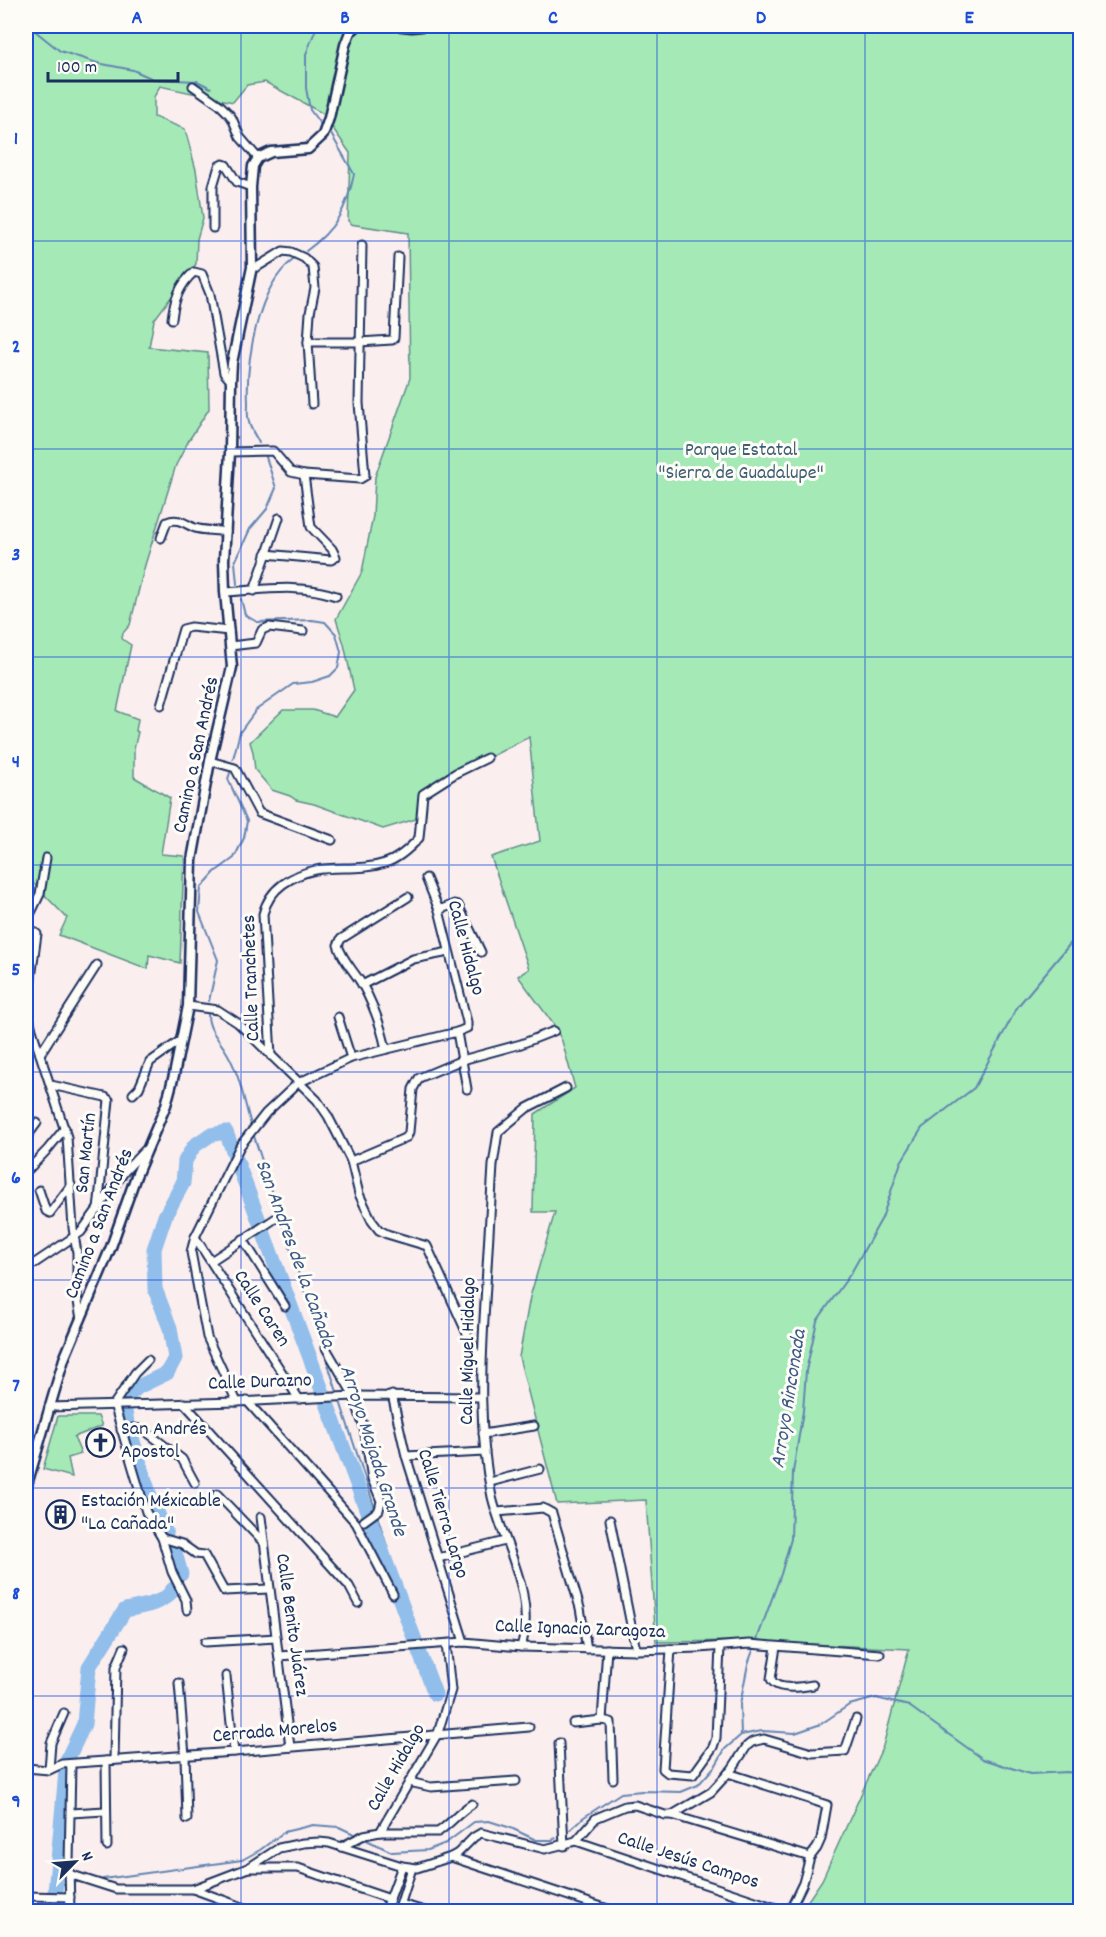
<svg xmlns="http://www.w3.org/2000/svg" width="1106" height="1937" viewBox="0 0 1106 1937" font-family="Dekko,sans-serif">
<rect width="100%" height="100%" fill="#fbeeee"/>
<filter id="ink" filterUnits="userSpaceOnUse"><feTurbulence type="fractalNoise" baseFrequency=".0167" numOctaves="2"/><feDisplacementMap in="SourceGraphic" scale="12" xChannelSelector="R" yChannelSelector="G"/><feConvolveMatrix kernelMatrix="1 2 1 2 8 2 1 2 1" color-interpolation-filters="sRGB"/></filter>
<g filter="url(#ink)">
<!-- green -->
<g fill="#a5eab6" stroke="#608c8a" stroke-width="1.5">
<path d="M26,26H1080V1911H801L822,1880L883,1746L909,1649L751,1641L656,1642L646,1500L557,1504L519,1357L530,1297L555,1212H533L535,1114L575,1088L562,1041L554,1025L518,976L529,969L491,857L540,841L529,737L430,788L420,800L416,819L383,829L314,804L296,800L290,796L272,790L255,770L253,752L250,742L283,710H313L335,717L354,690L344,644L336,619L362,572L373,516L375,477L410,378L408,233L350,224V222L348,221L350,153L330,124L331,118L265,82L247,85L233,102L160,86L154,97V117L185,129L196,170L203,218L197,239L196,264L154,320L149,347L208,353L209,409L189,440L176,465L145,565L130,625L123,633L122,639L131,645L117,711L138,719L136,731L138,732L134,749V777L170,798L161,854L184,856L180,963L149,955L148,969L59,935L67,918L26,876Z"/>
<path d="M58,1416H98L102,1426L74,1437L81,1454L68,1458L72,1477L43,1469Z"/>
</g>
<g fill="none" stroke-linecap="round" stroke-linejoin="round">
<!-- stream -->
<g stroke="#6285b3" stroke-width="2">
<path d="M29,26L60,51L97,63L133,70L153,79L197,81L211,88"/>
<path d="M317,26L306,54V88L310,110L321,125"/>
<path d="M306,251C335,230 347,209 354,174L331,134"/>
<path d="M259,443C256,436 250,429 249,422C247,416 248,409 248,403C246,361 257,287 293,260"/>
<path d="M237,584L235,562L250,529L267,509L276,488L266,457"/>
<path d="M233,759L240,732L256,710L293,684L312,682L330,676L338,668L341,652L336,634L325,622L312,620L257,622L245,615L241,599"/>
<path d="M209,1001L218,960L199,912L201,888L215,872L234,858L244,838L247,821L228,779L230,773"/>
<path d="M208,1015C208,1028 217,1038 224,1048C241,1074 243,1100 252,1128"/>
<path d="M253,1133L435,1694"/>
<path d="M741,1735L740,1704L748,1664L781,1574L791,1539L793,1472L803,1411L806,1371L817,1321L851,1273L882,1218L901,1162L922,1128L974,1088L1018,1006L1080,932"/>
<path d="M570,1830L584,1817L621,1793L642,1791L681,1792L698,1785L716,1765L725,1749L741,1735L762,1731L795,1733L821,1724L849,1705L876,1698L909,1706L983,1759L1030,1774L1067,1772L1080,1774"/>
<path d="M103,1879L242,1860L260,1850L284,1832L313,1825L339,1827L392,1852L428,1850L446,1843L474,1822L489,1821L511,1828L536,1840H552L556,1838"/>
<path d="M56,1885L78,1882"/>
</g>
<!-- river -->
<g stroke="#91beeb" stroke-width="15">
<path d="M127,1397L138,1387L167,1373L175,1358L170,1328L155,1289L154,1249L165,1216L183,1183L185,1161L194,1146L210,1135L226,1132L435,1694"/>
<path d="M125,1411L127,1422"/>
<path d="M131,1435L150,1496L166,1533"/>
<path d="M174,1549L181,1574"/>
<path d="M55,1893L67,1760L84,1724L89,1667L125,1610C141,1607 166,1603 173,1589"/>
<path d="M54,1912L55,1901"/>
</g>
<defs>
<g id="minor">
<path d="M193,86L220,105L228,113L232,118L240,137L258,158"/>
<path d="M213,228V186L219,166L223,164L226,165L237,182L251,187"/>
<path d="M252,267H257L283,251L291,252L304,258L313,267L315,288L310,313L308,342L312,404"/>
<path d="M172,319C174,301 179,285 194,272L202,274L210,294L224,373L231,381"/>
<path d="M308,342H359L392,340L394,338L398,257"/>
<path d="M230,452L273,451L291,472L304,475L360,479L365,476L359,403L362,245"/>
<path d="M161,538L167,522C178,517 185,524 195,528C205,531 216,530 226,532"/>
<path d="M266,554L331,560L336,557L332,549L311,527L304,475"/>
<path d="M254,591L279,518"/>
<path d="M225,592C261,590 301,583 336,596"/>
<path d="M230,646L256,643L262,630L269,627L303,631"/>
<path d="M161,705L183,629L191,627L229,631"/>
<path d="M210,761L235,768L259,813L332,840"/>
<path d="M439,910L454,904L458,905L481,952"/>
<path d="M28,928L37,934L27,1008L32,1030L67,1137L73,1228L77,1253V1296L81,1319"/>
<path d="M28,928L26,923L40,894L46,858"/>
<path d="M362,985L413,959L449,952"/>
<path d="M188,1006L218,1010L238,1023L317,1100L328,1116L351,1161L359,1194L372,1221L379,1230L387,1234L427,1246L480,1362"/>
<path d="M338,1017L351,1058"/>
<path d="M457,1032L467,1089"/>
<path d="M386,1049C381,1026 374,1006 363,986C355,972 342,960 338,945L341,939L408,897"/>
<path d="M40,1054L97,965"/>
<path d="M271,1056L263,914C266,902 272,892 283,884C320,858 349,875 385,863C398,859 410,848 419,838L423,794L456,773L487,758"/>
<path d="M51,1085L105,1097L109,1100L98,1210"/>
<path d="M133,1094L139,1088L150,1062L181,1040"/>
<path d="M26,1138L37,1123"/>
<path d="M351,1161L407,1137L409,1132L413,1089L419,1078L462,1060L521,1044L554,1031"/>
<path d="M26,1172L48,1149L65,1128"/>
<path d="M39,1190L46,1211L50,1213L71,1185"/>
<path d="M195,1237L299,1399"/>
<path d="M243,1239L285,1306"/>
<path d="M211,1261L276,1218"/>
<path d="M26,1269L81,1232L125,1171L145,1150"/>
<path d="M326,1348L354,1396L364,1428L372,1479L381,1501L379,1510L364,1521"/>
<path d="M148,1360L135,1373L114,1404L146,1512L162,1538L172,1572L186,1600L187,1610"/>
<path d="M392,1395L406,1456L464,1642"/>
<path d="M247,1401L356,1523L393,1594"/>
<path d="M237,1402L207,1337L191,1252L195,1237L240,1146L266,1113L298,1083L351,1058L457,1032L467,1028V1022L439,910L426,878"/>
<path d="M184,1403L349,1586L358,1603"/>
<path d="M49,1407L237,1402L354,1396L480,1397"/>
<path d="M121,1430L134,1428L144,1430L182,1459L195,1483"/>
<path d="M483,1434L534,1426"/>
<path d="M406,1456L485,1452"/>
<path d="M490,1482L540,1469"/>
<path d="M217,1494L264,1543"/>
<path d="M497,1512L543,1508L552,1513L580,1608L587,1649"/>
<path d="M261,1517L290,1747"/>
<path d="M610,1520L636,1650"/>
<path d="M162,1538L182,1544L196,1554L204,1555L224,1591L269,1589"/>
<path d="M438,1558L505,1541"/>
<path d="M205,1642L276,1638"/>
<path d="M521,1647C537,1595 504,1547 492,1497C478,1432 481,1367 485,1302C488,1256 490,1210 493,1165L498,1132L527,1108L566,1088"/>
<path d="M776,1647L771,1679C776,1691 802,1687 813,1685"/>
<path d="M671,1649L663,1769L668,1773L693,1775L713,1747L716,1738L720,1647"/>
<path d="M279,1656L464,1642L521,1647L636,1650L699,1648L749,1644L880,1654"/>
<path d="M226,1676L234,1752"/>
<path d="M179,1683L185,1756L187,1819"/>
<path d="M602,1720L607,1649"/>
<path d="M573,1723L602,1720L611,1722L613,1779"/>
<path d="M559,1743L564,1846"/>
<path d="M114,1760L116,1667L124,1648"/>
<path d="M106,1761L107,1846"/>
<path d="M26,1768L49,1770L62,1764L234,1752L529,1727"/>
<path d="M49,1770L51,1743L64,1713"/>
<path d="M728,1773L827,1805L821,1839L817,1848L810,1857L803,1883L789,1912"/>
<path d="M409,1782L431,1787L516,1781"/>
<path d="M71,1813L105,1811"/>
<path d="M672,1815L810,1857"/>
<path d="M380,1832H438C450,1824 459,1812 472,1804"/>
<path d="M576,1841L788,1912"/>
<path d="M341,1847L364,1835L380,1832L438,1733L451,1690L446,1644"/>
<path d="M451,1857L617,1912"/>
<path d="M248,1868H298L390,1899"/>
<path d="M69,1874L116,1889H193L248,1868L279,1848L303,1843L319,1842L329,1843L402,1866L417,1868L451,1857L458,1853L474,1837L481,1833L545,1849L576,1841L596,1818L625,1806L635,1805L665,1815H672L711,1792L732,1769L747,1746L752,1742L764,1739L812,1753L845,1751L856,1719"/>
<path d="M193,1889L256,1912"/>
<path d="M26,1896L70,1897"/>
<path d="M401,1904L428,1912"/>
<path d="M70,1912L69,1864L71,1764"/>
<path d="M385,1912L402,1866"/>
<path d="M398,1912L412,1868"/>
</g>
<g id="tertiary">
<path d="M401,26L412,27L422,26"/>
<path d="M26,1488L64,1359L111,1247L136,1176L166,1105L174,1075L188,1006L192,860L210,761L232,667L225,592L224,560L230,452L231,381L232,363L252,267L251,187L253,166L258,158L271,152L308,149L323,135L329,118L345,45L350,32L357,26"/>
</g>
</defs>
<!-- minor casing -->
<use href="#minor" stroke="#1b2f5e" stroke-width="11"/>
<!-- tertiary casing -->
<use href="#tertiary" stroke="#1b2f5e" stroke-width="13"/>
<!-- minor -->
<use href="#minor" stroke="#fdfcf7" stroke-width="7"/>
<!-- tertiary -->
<use href="#tertiary" stroke="#fdfcf7" stroke-width="8"/>
</g>
</g>
<!-- grid -->
<path fill="none" stroke="#1d4ed8" stroke-width="1.5" stroke-opacity="0.55" d="M241,26V1912M449,26V1912M657,26V1912M865,26V1912M26,241H1080M26,449H1080M26,657H1080M26,865H1080M26,1072H1080M26,1280H1080M26,1488H1080M26,1696H1080"/>
<!-- icons -->
<defs>
<symbol id="church-ring" viewBox="-11 -11 22 22"><circle r="9.5" fill="#fdfcf7" stroke="#1b2f5e" stroke-width="1.5"/><path d="M-1.2-6h2.4v3.5h3.3v2.4h-3.3V6h-2.4V-.1h-3.3v-2.4h3.3Z" fill="#1b2f5e"/></symbol>
<symbol id="building-ring" viewBox="-11 -11 22 22"><circle r="9.5" fill="#fdfcf7" stroke="#1b2f5e" stroke-width="1.5"/><path d="M-4-6H4V6H1V3H-1V6H-4ZM-2.5-4.3h1.7v1.8h-1.7ZM.8-4.3h1.7v1.8H.8ZM-2.5-1h1.7V.8h-1.7ZM.8-1h1.7V.8H.8Z" fill="#1b2f5e"/></symbol>
</defs>
<g fill-rule="evenodd">
<use href="#church-ring" x="84" y="1426" width="33" height="33"/>
<use href="#building-ring" x="44" y="1498" width="33" height="33"/>
</g>
<g text-anchor="middle" dominant-baseline="central" stroke-width="6" stroke-linejoin="round" paint-order="stroke">
<!-- park labels -->
<g font-size="20" fill="#3e5e74" stroke="#fdfcf7">
<text x="741" y="451">Parque Estatal<tspan x="741" dy="23">"Sierra de Guadalupe"</tspan></text>
</g>
<!-- street labels -->
<g font-size="20" fill="#1b2f5e" stroke="#fdfcf7">
<text transform="translate(197 755) rotate(-78)">Camino a San Andrés</text>
<text transform="translate(465 948) rotate(75)">Calle Hidalgo</text>
<text transform="translate(252 978) rotate(-92)">Calle Tranchetes</text>
<text transform="translate(87 1153) rotate(-84)">San Martín</text>
<text transform="translate(100 1224) rotate(-69)">Camino a San Andrés</text>
<text transform="translate(261 1309) rotate(57)">Calle Caren</text>
<text transform="translate(469 1351) rotate(-89)">Calle Miguel Hidalgo</text>
<text transform="translate(260 1383) rotate(-2)">Calle Durazno</text>
<text transform="translate(442 1514) rotate(73)">Calle Tierra Largo</text>
<text transform="translate(291 1625) rotate(82)">Calle Benito Juárez</text>
<text transform="translate(580 1630) rotate(2)">Calle Ignacio Zaragoza</text>
<text transform="translate(275 1732) rotate(-5)">Cerrada Morelos</text>
<text transform="translate(397 1768) rotate(-60)">Calle Hidalgo</text>
<text transform="translate(688 1861) rotate(18)">Calle Jesús Campos</text>
</g>
<!-- poi labels -->
<g font-size="20" fill="#1b2f5e" stroke="#fdfcf7" text-anchor="start">
<text x="121" y="1430">San Andrés<tspan x="121" dy="23">Apostol</tspan></text>
<text x="81" y="1502">Estación Méxicable<tspan x="81" dy="23">"La Cañada"</tspan></text>
</g>
<!-- water labels -->
<g font-size="21" font-style="italic" fill="#3e5a88" stroke="#fdfcf7">
<text transform="translate(294 1254) rotate(70)">San Andres de la Cañada</text>
<text transform="translate(790 1399) rotate(-81)">Arroyo Rinconada</text>
<text transform="translate(372 1451) rotate(72)">Arroyo Majada Grande</text>
</g>
</g>
<!-- margin -->
<rect width="1106" height="1937" fill="none" stroke="#fdfcf7" stroke-width="66"/>
<!-- north arrow -->
<g transform="translate(75 1862) rotate(65)" stroke="#fdfcf7" stroke-width="4.5" paint-order="stroke">
<path d="M0-4.5L10 22L0 15L-10 22Z" fill="#1b2f5e"/>
<text y="-9" font-size="16" font-weight="bold" text-anchor="middle" fill="#1b2f5e">N</text>
</g>
<!-- scale -->
<path d="M48 72v9h130v-9" fill="none" stroke="#1b2f5e" stroke-width="3"/>
<text x="57" y="72" font-size="18" fill="#1b2f5e" stroke="#fdfcf7" stroke-width="4.5" paint-order="stroke">100 m</text>
<rect x="33" y="33" width="1040" height="1871" fill="none" stroke="#1d4ed8" stroke-width="2"/>
<g font-size="20" text-anchor="middle" font-weight="bold" fill="#1d4ed8">
<text x="137" y="23">A</text>
<text x="345" y="23">B</text>
<text x="553" y="23">C</text>
<text x="761" y="23">D</text>
<text x="969" y="23">E</text>
<text x="16" y="144">1</text>
<text x="16" y="352">2</text>
<text x="16" y="560">3</text>
<text x="16" y="767">4</text>
<text x="16" y="975">5</text>
<text x="16" y="1183">6</text>
<text x="16" y="1391">7</text>
<text x="16" y="1599">8</text>
<text x="16" y="1807">9</text>
</g>
</svg>
